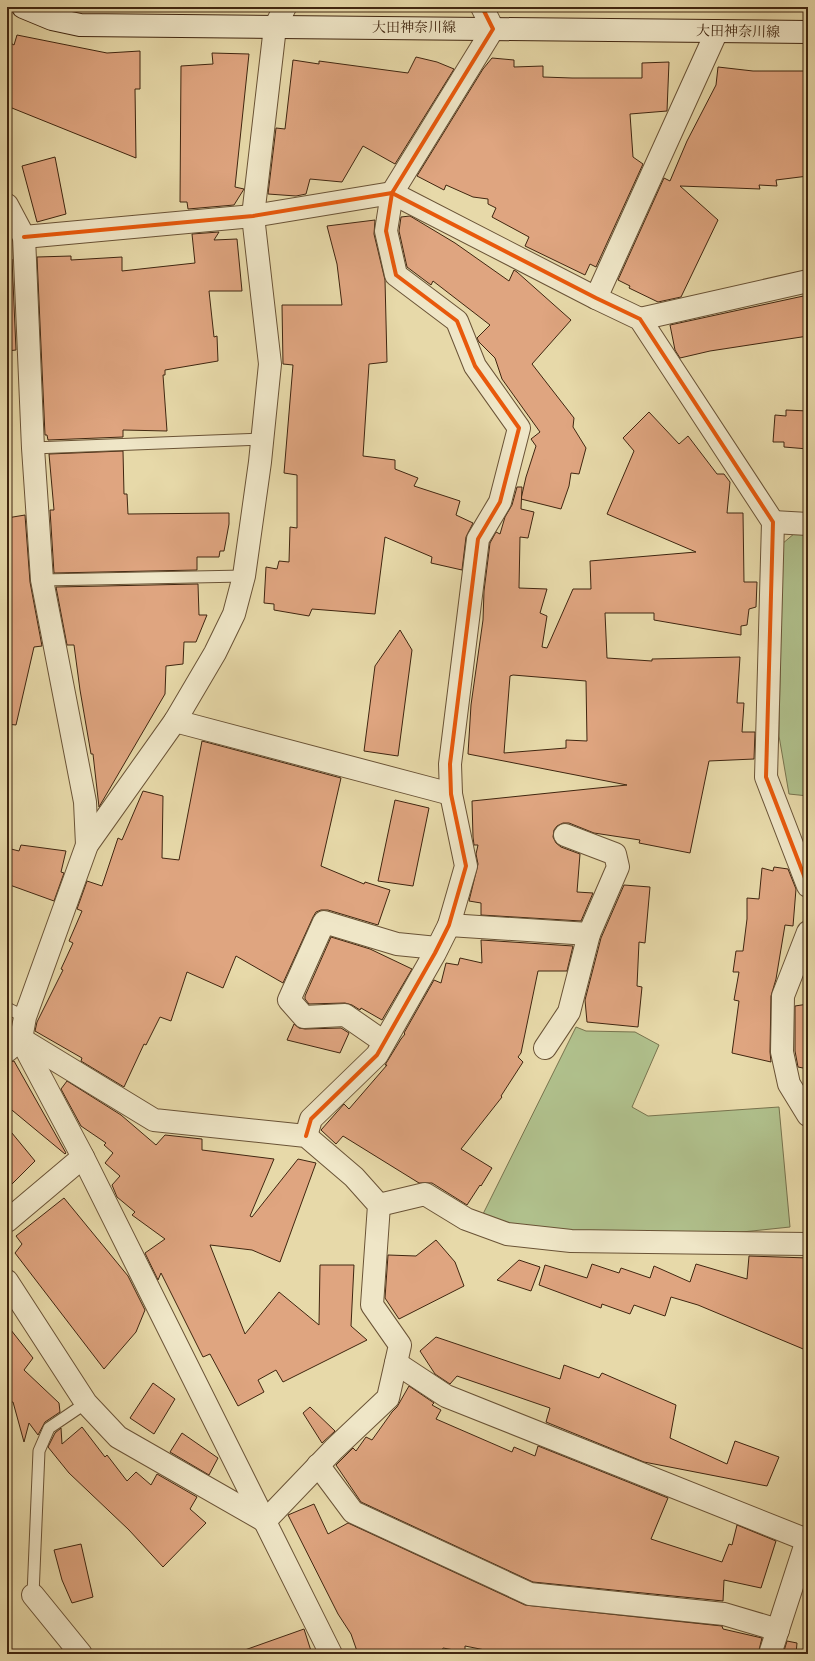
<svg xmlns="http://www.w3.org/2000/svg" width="815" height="1661" viewBox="0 0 815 1661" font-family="'Old Standard TT','Noto Serif JP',serif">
<rect width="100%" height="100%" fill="#e7d9a9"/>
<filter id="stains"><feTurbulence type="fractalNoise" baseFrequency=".005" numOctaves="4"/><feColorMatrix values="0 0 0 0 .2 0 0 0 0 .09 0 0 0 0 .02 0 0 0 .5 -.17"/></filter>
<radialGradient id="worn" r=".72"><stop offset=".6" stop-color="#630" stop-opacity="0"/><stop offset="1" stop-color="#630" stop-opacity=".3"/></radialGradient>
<!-- green -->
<g fill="#b0c08c" stroke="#78734e">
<path d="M795,533L808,534V796L789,794L779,736L782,544Z"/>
<path d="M576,1027L586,1031L635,1032L659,1045L632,1107L648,1116L779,1107L790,1227L704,1236L530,1232L483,1214Z"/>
</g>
<!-- building -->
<g fill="#dfa580" stroke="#402610" fill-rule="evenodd">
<path d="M17,35L107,53L140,51V89H135L136,158L7,106V41L14,45Z"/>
<path d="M212,53L249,54L235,187L244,189L234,205L188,209L187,202H180L181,66L213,64Z"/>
<path d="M416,57L437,62L454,69L395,164L363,146L342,182L310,179L306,194L296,196L268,194L276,128L285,129L293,60L319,64V61L408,73Z"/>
<path d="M492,58L514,60V67L543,66V77L572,78H642V63L669,62L667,111L630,114L633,157L643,164L596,267L590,264L585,275L525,246L529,237L492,217L496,208L488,204V199L473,197L446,185L444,190L417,176L483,69Z"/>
<path d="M718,67L753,71H808V176L776,180L777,186L759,185L760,189L680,186L718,220L681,297L658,302L629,288L630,286L618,280L664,178L670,181L687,141L716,85Z"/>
<path d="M55,157L66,214L37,222L22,166Z"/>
<path d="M410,216L455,243L509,281L514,270L517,272L571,320L532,364L574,418L573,427L586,448L579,474L571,473L569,486L561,509L521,499L526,477L536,446L531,439L540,432L502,379L495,358L479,342L477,338L490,325L433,281L431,285L407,267L399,231L401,217Z"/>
<path d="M375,220L374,234L385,280L387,362L369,364L363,456L395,460V469L418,478L414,486L460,501L456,515L473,523L466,537L462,570L431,563L432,557L385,537L375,614L312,609L309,616L274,610V604L264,603L266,567L277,569L279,561L289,562L290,527L297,528V475L284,473L293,365L283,364L282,305H342L337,264L327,226Z"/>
<path d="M219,232L214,240L237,239L242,291H209L214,337L217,336L218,361L165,370V375H163L167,431L123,430V437L48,440L47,435H45L37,257L71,256V260L122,257V271L195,263L192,234Z"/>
<path d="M7,259H12L16,350L7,351Z"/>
<path d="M808,295V336L710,351L680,358L675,350L670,325Z"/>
<path d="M786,410L808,411V449L784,447V442H773L775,415L786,416Z"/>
<path d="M649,412L679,444L688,436L717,474H724L730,482L727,513H743L744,582H757L756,607L749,609L747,625L741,626V635L654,620V613H605L607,658L652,661V659L740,657L737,703H744L742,732H755L754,759L709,761L690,853L639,843L640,840L594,833L569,823H563L557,826L554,830L553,837L556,843L561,847L580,854L577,892L593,893L581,921L481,915V903L469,901L478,864L476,854L478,845H474L473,837L472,801L627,785L468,754L471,705L483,620L484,591L490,543L496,532L500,534L505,517L512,505L517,487H522L521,509L534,512L528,538L520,537L519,588L547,589L540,613L547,616L542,647L547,648L573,589H591L590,561L696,552L607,514L634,451L623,438ZM513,675L586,681L587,741L566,740V748L504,753L510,676Z"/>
<path d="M123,451L124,494H127L128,514L229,513V524L224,551H220L219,557H197V570L54,573L50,510H54L49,454Z"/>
<path d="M25,515L30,582L42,646L34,647L16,725L7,724V518Z"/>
<path d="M198,584L199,615H207L196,642H184L183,664L166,666L165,694L99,807L93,754H91L80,690L74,645H67L56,587Z"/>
<path d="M400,630L412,650L398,756L364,751L375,666Z"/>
<path d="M202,741L341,778L321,866L364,884L365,882L390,890L378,925L328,910H321L316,912L313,917L283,983L236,956L223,988L187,972L171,1021L160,1017L146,1045L144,1044L124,1087L81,1061L82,1058L35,1031L37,1022L63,970L61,969L73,943L69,941L82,911L77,909L87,881L102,886L118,838L122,840L143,791L163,796L162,858L179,860Z"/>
<path d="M395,800L429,808L413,886L378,881Z"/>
<path d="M21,845L66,851L61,872L64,873L54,901L7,884V848L19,851Z"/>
<path d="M774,867L788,869L796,889L793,926L785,925L776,979L771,996L770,1052L771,1062L732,1053L739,1001L734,1000L739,972H733L736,951H743L747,919V898L759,899L762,868L773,871Z"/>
<path d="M624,885L650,887L645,943L639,942L637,986L642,987L638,1027L587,1022L585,1000L601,938Z"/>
<path d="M331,937L370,949L412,969L382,1020L361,1008L360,1010L352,1005L345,1003L309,1004L305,999V996Z"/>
<path d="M481,940L573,946L567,971H538L521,1053L518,1057L523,1062L501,1096L502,1097L461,1149L492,1168L481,1186L480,1185L467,1205L432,1183H419L343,1136L336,1144L321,1130L344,1104L349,1109L387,1065H385L401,1039L405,1034L404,1033L434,980L441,983L446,963L458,965L460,958L482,963Z"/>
<path d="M808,1004V1069L798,1067L795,1051V1006Z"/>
<path d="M294,1024L299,1028L305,1029L341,1028L349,1033L340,1053L287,1040Z"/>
<path d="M14,1061L66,1153L65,1154L7,1106V1063Z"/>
<path d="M67,1081L121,1115L156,1145L165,1135L202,1139V1150L274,1159L250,1216L252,1217L298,1159L316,1163L280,1262L252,1250L210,1245L245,1334L279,1292L319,1325L320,1265H354L351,1326L367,1340L283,1382L276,1370L258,1380L264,1392L238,1406L210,1354L203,1357L161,1273L158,1280L145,1253L165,1239L132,1215L135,1212L117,1197L112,1185L120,1176L105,1163L113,1153L104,1145L106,1143L81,1126L61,1089Z"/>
<path d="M7,1127L35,1161L7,1189Z"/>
<path d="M64,1198L128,1276L145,1310L136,1332L104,1369L15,1253L22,1244L16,1236Z"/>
<path d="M436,1240L455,1262L464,1286L399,1319L385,1298L388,1255L416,1256Z"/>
<path d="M749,1256L808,1258V1351L698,1305L671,1297L665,1316L634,1305L630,1314L602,1304L601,1308L539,1285L545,1265L587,1278L592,1264L619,1273L621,1268L650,1278L654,1266L690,1282L696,1264L747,1279Z"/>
<path d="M519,1260L540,1267L531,1291L497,1280Z"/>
<path d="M7,1325L33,1358L24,1370L59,1403L60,1412L45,1422L38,1435L29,1423L24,1442L13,1402H7Z"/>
<path d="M436,1337L560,1379L564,1365L599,1378L602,1373L676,1405L670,1438L727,1464L735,1441L779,1457L767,1486L644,1462L546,1422L550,1408L457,1376L450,1384L435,1374L420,1351Z"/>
<path d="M153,1383L175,1399L154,1434L130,1418Z"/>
<path d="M409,1386L434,1403L432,1405L441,1410L436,1419L512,1452L514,1447L535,1456L538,1446L668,1498L651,1539L722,1562L729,1544L732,1545L737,1525L776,1541L761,1588L724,1580L723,1601L533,1582L361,1502L336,1465L353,1448L356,1451L366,1437L372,1440L392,1412L397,1407Z"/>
<path d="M310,1407L335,1431L322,1443L303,1413Z"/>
<path d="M82,1427L105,1457L107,1455L127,1481L136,1472L151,1485L157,1474L197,1497L190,1509L206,1523L163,1567L129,1530L69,1473L48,1447L55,1433L61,1428L62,1444Z"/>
<path d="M182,1433L218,1458L209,1475L170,1452Z"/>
<path d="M314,1504L328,1534L348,1523L525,1605L722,1626L723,1629L762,1638L758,1654H652L611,1652V1654H505L465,1646V1652L443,1648L441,1654H358L351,1634L338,1614L288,1515Z"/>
<path d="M81,1544L93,1597L72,1603L62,1580L54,1550Z"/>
<path d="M304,1629L312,1654H242V1651Z"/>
<path d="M787,1641L797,1643L796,1654H783Z"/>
</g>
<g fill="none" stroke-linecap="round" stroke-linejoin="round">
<defs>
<g id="lane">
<path d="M33,448L263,439"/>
<path d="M42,580L244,576"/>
<path d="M7,1008L25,1017"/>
<path d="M33,1595L39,1451L49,1428L86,1403"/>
</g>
<g id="street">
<path d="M7,205L24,237L33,448L42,580L85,802L87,845"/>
<path d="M24,237L253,216L392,193L596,298L640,319L773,522L766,777L808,886"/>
<path d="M596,298L717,31"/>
<path d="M640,319L808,281"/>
<path d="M773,522L808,524"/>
<path d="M175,721L451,794"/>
<path d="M449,925L589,934"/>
<path d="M808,932L783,996L782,1052L789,1084L808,1115"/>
<path d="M21,1039L154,1120L306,1136L354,1177L379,1205L372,1305L400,1345L388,1398L334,1449L265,1521"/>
<path d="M21,1040L83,1157L331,1654"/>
<path d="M384,1042L345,1015L304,1017L289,1000L324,922L397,944L437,948"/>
<path d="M545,1048L569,1012L589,934L618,867L615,854L565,835"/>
<path d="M7,1051L21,1039L25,1017L87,845L175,721L215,653L234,614L244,576L260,462L270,364L253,216L275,27L285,7"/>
<path d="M306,1136L311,1119L377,1055L435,953L449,925L466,866L451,794L450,764L478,539L500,502L519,428L475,366L457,321L396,275L386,231L392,193L493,29L482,7"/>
<path d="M379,1205L425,1194L466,1219L507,1234L571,1241L808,1244"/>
<path d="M7,1221L83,1157"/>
<path d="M7,1281L86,1403L118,1437L265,1521"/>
<path d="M396,1363L446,1396L807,1540L770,1654"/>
<path d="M318,1465L353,1512L530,1594L724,1614L778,1630"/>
<path d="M33,1595L81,1654"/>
</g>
<path id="secondary" d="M23,7L52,19L80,25L808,32"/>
</defs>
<!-- lane casing -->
<use href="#lane" stroke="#6a5336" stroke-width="13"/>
<!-- street casing -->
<use href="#street" stroke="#6a5336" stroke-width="24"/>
<!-- secondary casing -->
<use href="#secondary" stroke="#402610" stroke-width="24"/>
<!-- lane -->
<use href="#lane" stroke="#efe6c7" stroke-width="11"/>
<!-- street -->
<use href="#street" stroke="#efe6c7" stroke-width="22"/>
<!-- secondary -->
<use href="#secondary" stroke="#efe6c7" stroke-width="22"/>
<defs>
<g id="cycleway">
<path d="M24,237L253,216L392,193L596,298L640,319L773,522L766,777L808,886"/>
<path d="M306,1136L311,1119L377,1055L435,953L449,925L466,866L451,794L450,764L478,539L500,502L519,428L475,366L457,321L396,275L386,231L392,193L493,29L482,7"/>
</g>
</defs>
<!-- cycleway casing -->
<use href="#cycleway" stroke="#efe6c7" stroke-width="6"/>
<!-- cycleway -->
<use href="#cycleway" stroke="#e8590c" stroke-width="4"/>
</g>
<g text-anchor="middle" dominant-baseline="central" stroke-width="4" stroke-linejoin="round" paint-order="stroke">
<!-- street labels -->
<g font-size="14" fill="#402610" stroke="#efe6c7">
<text x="414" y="28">大田神奈川線</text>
<text transform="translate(738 32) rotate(1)">大田神奈川線</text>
</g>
</g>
<!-- margin -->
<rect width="815" height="1661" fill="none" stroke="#e7d9a9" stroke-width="24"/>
<rect x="8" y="8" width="799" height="1645" fill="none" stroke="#402610" stroke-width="2"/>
<rect x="12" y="12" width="791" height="1637" fill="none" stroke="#402610"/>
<rect width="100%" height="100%" filter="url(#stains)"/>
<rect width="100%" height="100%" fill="url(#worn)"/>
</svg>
